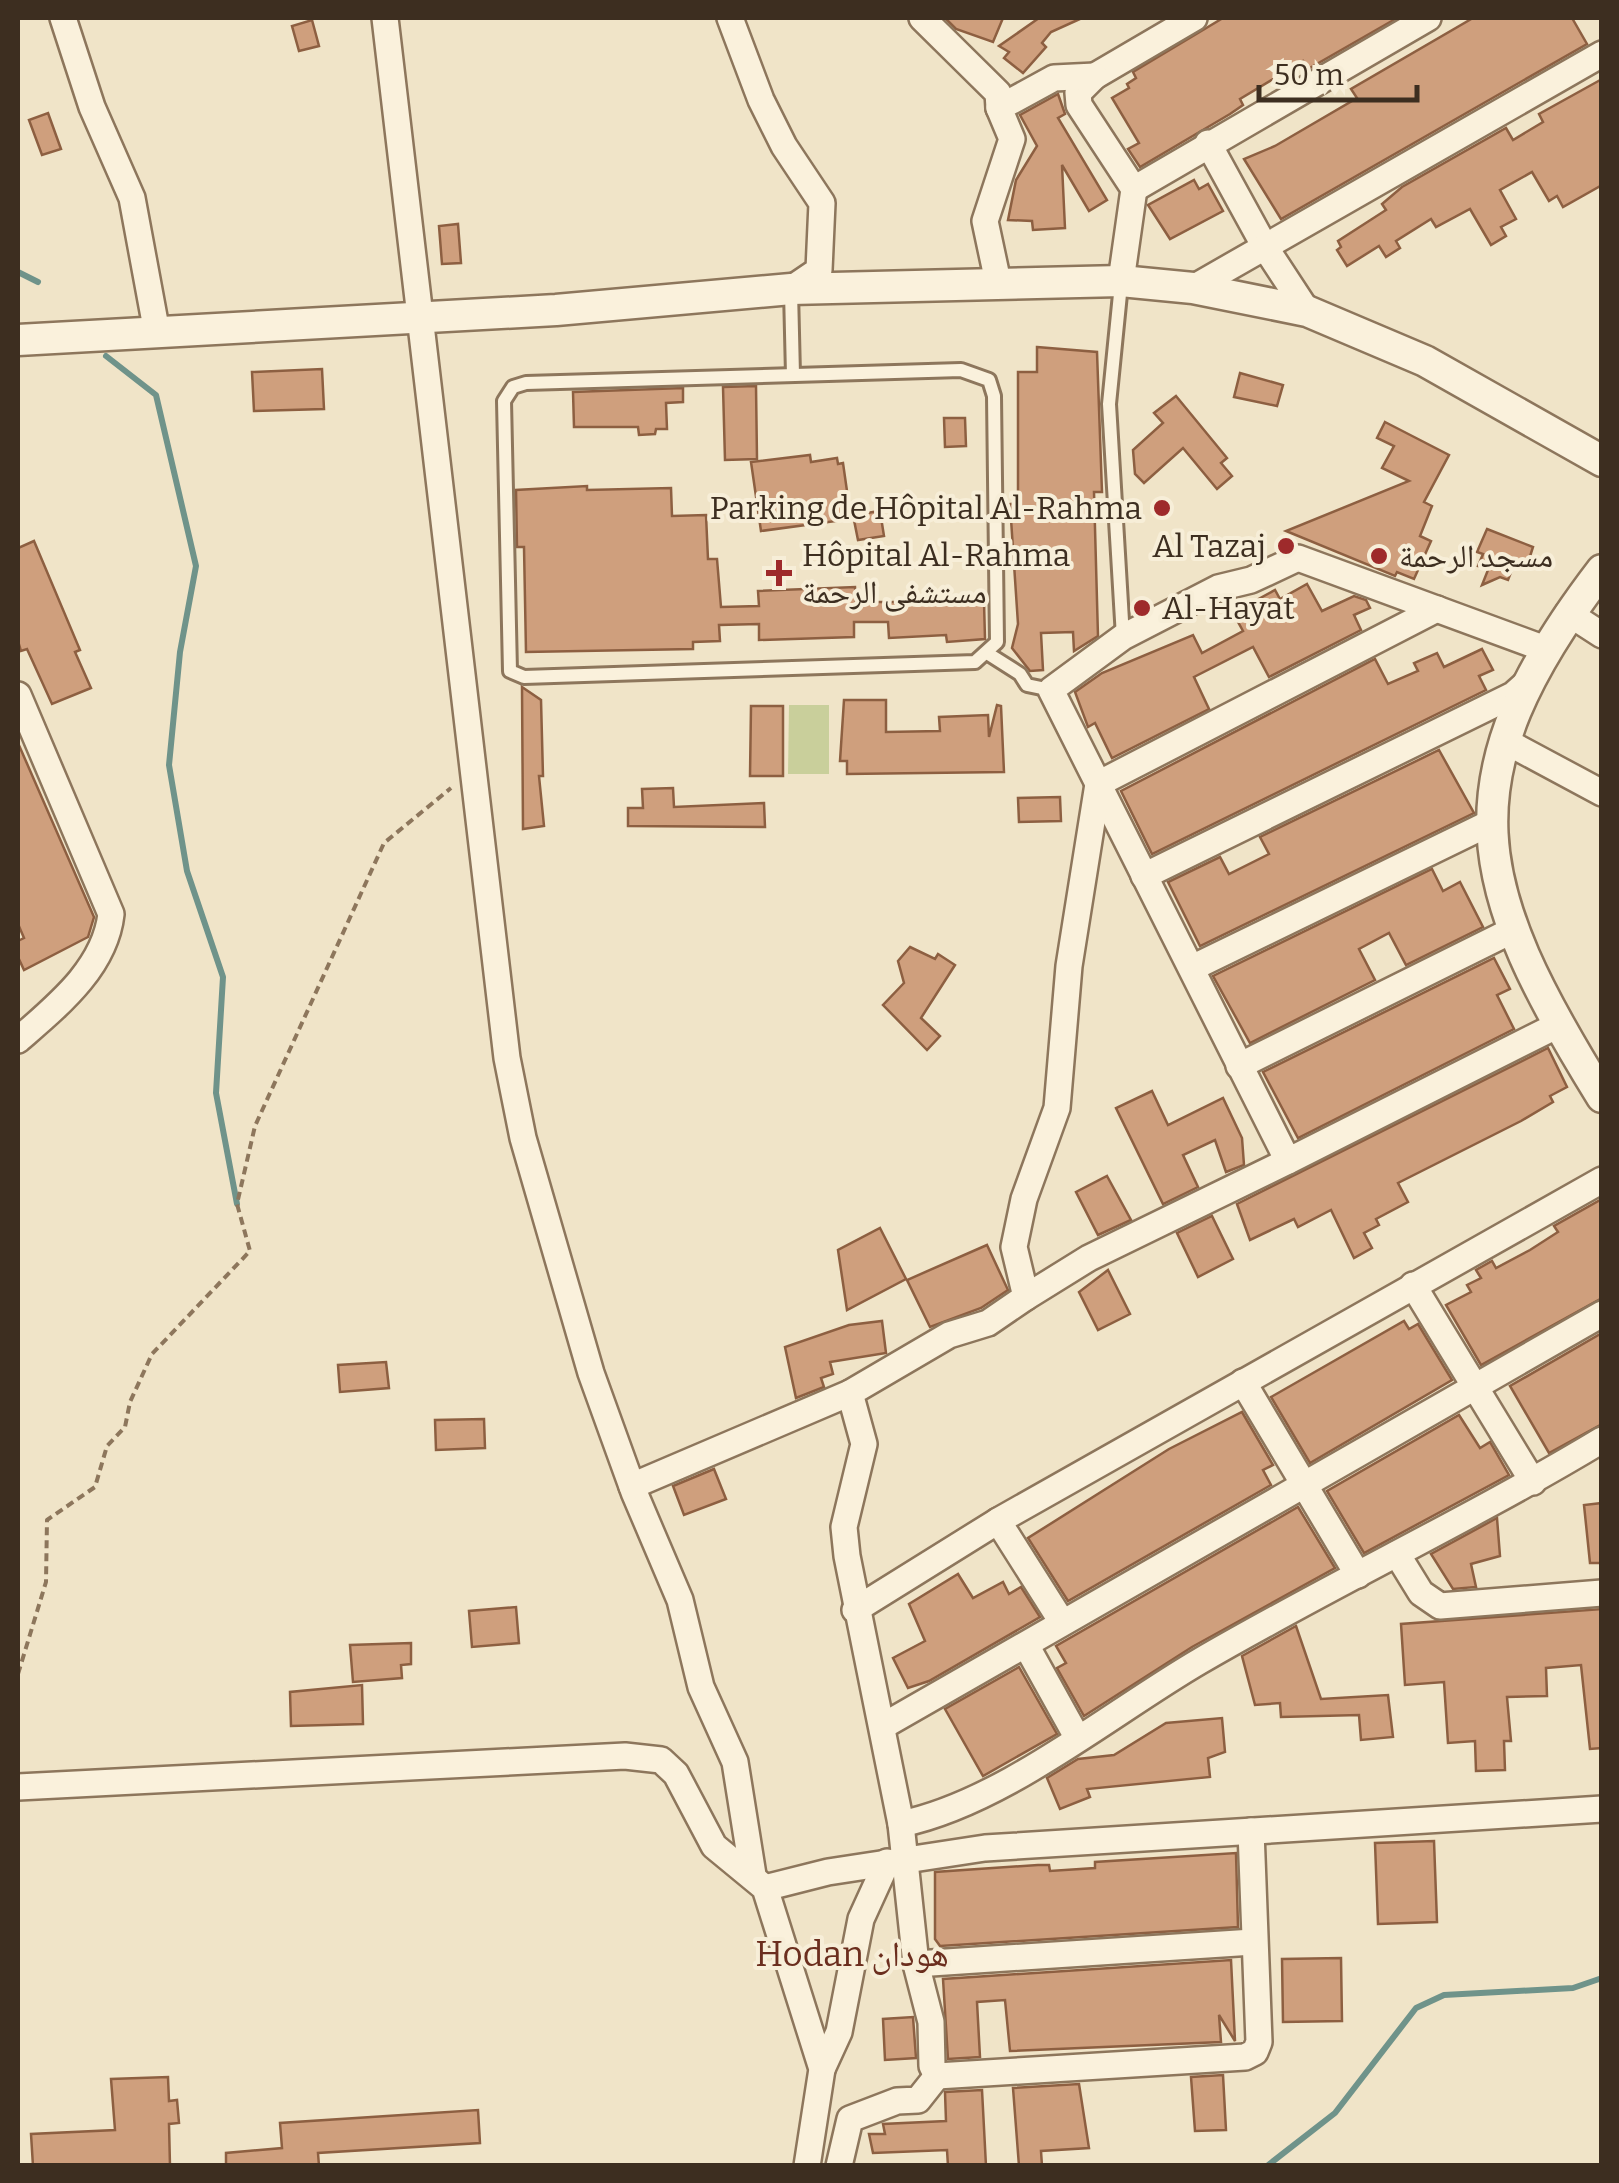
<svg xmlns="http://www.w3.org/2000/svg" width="1619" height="2183" viewBox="0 0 1619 2183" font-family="Bitter,'Noto Naskh Arabic',serif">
<rect width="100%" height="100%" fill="#f0e4c8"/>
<!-- grass -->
<path fill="#c9cf9b" d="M789,705H829V774H788Z"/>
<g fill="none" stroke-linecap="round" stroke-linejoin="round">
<!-- stream -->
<g stroke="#6f938a" stroke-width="6">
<path d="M18,272L38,282"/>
<path d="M106,356L156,395L196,566L180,652L169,765L187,871L223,977L216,1093L237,1204"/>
<path d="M1267,2166L1335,2113L1416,2008L1444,1995L1573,1988L1602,1978"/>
</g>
</g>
<!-- building -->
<g fill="#cf9f7d" stroke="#8d5f41" stroke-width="2.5">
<path d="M945,18H1003L993,42L956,29Z"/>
<path d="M1039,18H1082L1051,32L1042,43L1046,47L1023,73L1004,58L1009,52L999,46Z"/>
<path d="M1223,18H1397L1308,69L1303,61L1240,99L1243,105L1230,114L1140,167L1128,149L1139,143L1112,98L1129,88L1127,84L1136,78L1133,72Z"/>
<path d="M1473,18H1572L1587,44L1281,219L1244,159L1275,146L1357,98L1351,89Z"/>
<path d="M312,20L319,46L299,51L292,26Z"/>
<path d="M1602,79V185L1563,207L1557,196L1549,201L1532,172L1500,190L1516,219L1501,227L1506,236L1491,245L1470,209L1436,227L1431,219L1396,241L1400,248L1386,257L1379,246L1347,266L1337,250L1341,247L1338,241L1386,210L1382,204L1402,187L1506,128L1513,140L1543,122L1539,114Z"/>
<path d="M1058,94L1065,114L1058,118L1107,200L1089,211L1062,165L1065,228L1033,230L1032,221L1008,220L1016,180L1037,146L1020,115Z"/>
<path d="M48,113L61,149L42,155L29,120Z"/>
<path d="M1194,180L1199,189L1208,184L1223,211L1170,239L1148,205Z"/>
<path d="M458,224L461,263L442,264L439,226Z"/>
<path d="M1037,347L1097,352L1102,492H1094L1098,636L1074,651L1073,632L1041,633L1043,670L1030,671L1012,648L1018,624L1010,504L1018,503V372H1037Z"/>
<path d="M322,369L324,409L254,411L252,372Z"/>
<path d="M1240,373L1283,385L1277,406L1234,397Z"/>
<path d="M756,386L757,459L725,460L723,387Z"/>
<path d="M683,388V402L666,403L667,429H656L655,434L639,435L638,427H574L573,392Z"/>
<path d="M1176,396L1227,458L1221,463L1232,476L1217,489L1183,448L1144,483L1135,474L1133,450L1163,423L1154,413Z"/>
<path d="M944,418H965L966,446L945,447Z"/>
<path d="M1385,422L1449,455L1424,502L1432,506L1420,536L1431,541L1414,579L1397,572L1395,576L1286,531L1409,481L1382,468L1394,446L1377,438Z"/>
<path d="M810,455L811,462L837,458L838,464L843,463L851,519L761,531L751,462Z"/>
<path d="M587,486V490L671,488L672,516L706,515L708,559H717L721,607L759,606L758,591L855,587L856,602H984L985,639L947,642L946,635L889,638L888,622H854V637L759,640V624L719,625L720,641L693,642V649L526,652L524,547H517L516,490Z"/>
<path d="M880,511L884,536L858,540L853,515Z"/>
<path d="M1487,529L1533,547L1527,566L1515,562L1508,580L1500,577L1482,585L1488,570L1478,566L1483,554L1477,552Z"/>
<path d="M34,541L80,650L75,652L91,688L52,704L27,649L21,651L18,641V548Z"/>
<path d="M1307,584L1322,611L1354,596L1366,600L1370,608L1354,615L1361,630L1269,677L1253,647L1194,677L1209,709L1112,758L1095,723L1088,727L1075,692L1102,673L1193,635L1202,653L1243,631L1233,613L1275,590L1280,599Z"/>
<path d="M1482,649L1493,670L1479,676L1486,690L1152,854L1121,791L1375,659L1388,684L1418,671L1414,663L1437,653L1444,667Z"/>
<path d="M522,687L541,700L543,776H539L544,826L523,829Z"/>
<path d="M844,700H886V732L940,731L939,717L988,715L989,737L997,705L1001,706L1004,772L847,774V761H840Z"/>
<path d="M751,706H783V776H750Z"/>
<path d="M18,743L94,917L88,937L24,970L18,957V941L24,938L18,924Z"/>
<path d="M1439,750L1474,813L1200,946L1168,882L1220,857L1229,874L1269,854L1260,837Z"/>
<path d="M673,788L674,807L764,803L765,827L628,826V808H643L642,789Z"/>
<path d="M1060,797L1061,821L1019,822L1018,798Z"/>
<path d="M1432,869L1443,891L1460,882L1483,927L1406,965L1389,933L1359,949L1375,980L1250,1043L1213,976Z"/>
<path d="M910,947L935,959L938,954L955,965L921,1018L940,1036L927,1050L883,1005L904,983L898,961Z"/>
<path d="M1494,958L1510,989L1497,995L1514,1029L1298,1138L1263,1072Z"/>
<path d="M1548,1048L1567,1087L1550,1096L1553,1102L1521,1121L1398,1183L1408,1202L1376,1219L1379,1225L1364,1233L1372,1248L1354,1258L1331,1210L1298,1227L1294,1219L1250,1240L1237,1204Z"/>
<path d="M1152,1091L1168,1125L1223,1098L1242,1138L1244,1165L1226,1172L1215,1140L1183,1155L1198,1187L1163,1204L1116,1108Z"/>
<path d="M1107,1176L1131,1220L1098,1235L1076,1192Z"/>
<path d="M1602,1199V1298L1481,1365L1446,1305L1471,1292L1467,1285L1481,1278L1476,1270L1492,1261L1496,1268L1530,1250L1558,1232L1554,1226Z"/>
<path d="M1212,1216L1233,1259L1198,1277L1177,1233Z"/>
<path d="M880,1228L906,1279L847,1310L838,1250Z"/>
<path d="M987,1245L1008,1290L981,1308L930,1327L907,1280Z"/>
<path d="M1108,1270L1130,1314L1098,1330L1079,1292Z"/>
<path d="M882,1321L886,1353L830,1362L833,1374L821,1378L824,1387L796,1398L785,1347L849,1325Z"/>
<path d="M1404,1321L1409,1329L1418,1324L1452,1380L1310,1463L1271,1397Z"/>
<path d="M1602,1333V1424L1549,1453L1510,1386Z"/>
<path d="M386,1362L389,1388L340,1392L338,1365Z"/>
<path d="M1242,1412L1273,1465L1263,1470L1271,1485L1068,1601L1028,1538L1169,1449Z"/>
<path d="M1459,1415L1480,1448L1490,1442L1509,1475L1364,1553L1327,1491Z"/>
<path d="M484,1419L485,1448L436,1450L435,1420Z"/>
<path d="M714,1469L726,1499L684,1515L673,1486Z"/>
<path d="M1602,1503V1563H1590L1584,1505Z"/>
<path d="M1298,1507L1335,1568L1192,1647L1084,1716L1057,1668L1066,1663L1056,1646Z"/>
<path d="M1497,1518L1500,1556L1471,1564L1476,1587L1453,1589L1431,1554Z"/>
<path d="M958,1574L973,1598L1003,1582L1009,1594L1021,1587L1040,1617L929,1681L908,1688L893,1658L925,1641L909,1604Z"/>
<path d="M516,1607L519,1643L472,1647L469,1611Z"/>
<path d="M1602,1609V1748L1590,1749L1581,1665L1546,1668L1547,1696L1507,1697L1511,1741H1504L1505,1770L1476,1771L1475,1741L1448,1743L1444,1682L1405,1685L1401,1624Z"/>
<path d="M1296,1626L1321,1699L1388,1695L1393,1737L1361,1740L1359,1715L1281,1717L1280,1703L1255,1705L1242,1656Z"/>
<path d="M411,1643V1664L401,1665L402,1678L353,1682L350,1645Z"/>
<path d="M1019,1667L1057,1734L983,1776L945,1709Z"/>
<path d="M362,1685L363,1724L291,1726L290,1692Z"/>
<path d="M1222,1718L1225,1752L1208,1758L1210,1777L1087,1789L1090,1797L1060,1809L1047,1778L1078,1759L1114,1755L1166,1723Z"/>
<path d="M1434,1841L1437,1922L1378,1924L1375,1843Z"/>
<path d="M1236,1853L1238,1927L940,1946L935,1939V1872L1038,1865H1049L1050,1871L1095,1868V1862Z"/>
<path d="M1341,1958L1342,2021L1283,2022L1282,1959Z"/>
<path d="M1231,1960L1235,2041L1219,2015L1221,2042L1010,2051L1005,2000L977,2002L980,2057L948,2059L943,1979Z"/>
<path d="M913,2017L916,2058L885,2060L883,2019Z"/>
<path d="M1223,2075L1226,2130L1195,2131L1191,2077Z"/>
<path d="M168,2077L169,2101L177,2100L179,2123L169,2124L170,2166H33L31,2134L115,2130L111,2079Z"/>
<path d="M1079,2084L1089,2148L1041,2151L1042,2166H1019L1013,2088Z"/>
<path d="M982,2090L986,2166H948L947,2150L873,2153L869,2134H885L883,2124L946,2121L945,2092Z"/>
<path d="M478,2110L480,2143L318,2153L319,2166H226V2153L282,2148L280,2123Z"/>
</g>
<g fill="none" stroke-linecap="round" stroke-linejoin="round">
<defs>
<g id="service">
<path d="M1121,284L1109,404L1123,637"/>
<path d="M791,291L793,375"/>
<path d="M961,370L989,380L994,396L997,642L975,662L524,677L510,671L504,401L513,387L526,383Z"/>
<path d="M987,653L1020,674L1027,685L1051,690"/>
</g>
<g id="minor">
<path d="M63,18L92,107L132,198L157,333"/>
<path d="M385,18L507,1058L523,1138L591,1373L634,1492L680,1600L701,1687L735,1762L753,1875"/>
<path d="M730,18L761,100L784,146L822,203L819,270L791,289"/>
<path d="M922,18L998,93L999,108"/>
<path d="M1208,143L1265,247L1307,311"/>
<path d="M1134,189L1428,18"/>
<path d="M1121,281L1134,189L1079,105L1078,93L1095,76L1194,18"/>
<path d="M998,282L985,221L1012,139L999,108L1054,78L1095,76"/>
<path d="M1193,288L1602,54"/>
<path d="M1568,613L1602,635"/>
<path d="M1548,650L1298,558L1251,580L1218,588L1123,637L1051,690L1288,1161L1556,1026"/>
<path d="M18,695L111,914C105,968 57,1006 18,1040"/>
<path d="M1505,741L1602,793"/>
<path d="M1144,876L1513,695L1531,679"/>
<path d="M1192,968L1490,823"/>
<path d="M1239,1066L1511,931"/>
<path d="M1413,1285L1533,1482"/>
<path d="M1026,1297L1089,1258L1288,1161"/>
<path d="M1243,1382L1358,1575"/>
<path d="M632,1486L850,1393"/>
<path d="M998,1521L1062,1622"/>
<path d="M1397,1554L1421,1593L1440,1606L1602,1593"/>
<path d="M855,1610L998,1521L1602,1180"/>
<path d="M1026,1645L1077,1737"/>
<path d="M883,1726L1602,1314"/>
<path d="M18,1787L625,1756L661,1760L676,1774L714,1846L765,1888L822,2069L807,2166"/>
<path d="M901,1824C1003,1803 1109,1714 1200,1661C1332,1584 1471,1519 1602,1440"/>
<path d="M1251,1831L1259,2042L1255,2052L1245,2057L937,2076L932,2066L931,2022L916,1964L901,1824L847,1556L844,1527L864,1444L850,1393L949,1335L988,1323L1026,1297L1014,1247L1024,1199L1057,1108L1069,966L1098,784L1437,609"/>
<path d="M765,1888L828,1872L985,1848L1602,1809"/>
<path d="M916,1964L1253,1942"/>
<path d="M822,2069L839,2032L861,1919L887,1862"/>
<path d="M839,2166L850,2119L897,2101L918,2100L937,2076"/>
</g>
<g id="tertiary">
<path d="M18,340L556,310L791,289L1121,281L1193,288L1307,311L1425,361L1602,461"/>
<path d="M1602,570C1441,780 1471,886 1602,1097"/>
</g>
</defs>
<!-- service casing -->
<use href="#service" stroke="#8d765c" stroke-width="18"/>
<!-- minor casing -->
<use href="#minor" stroke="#8d765c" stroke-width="30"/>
<!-- tertiary casing -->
<use href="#tertiary" stroke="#8d765c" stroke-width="35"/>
<!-- path -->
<path stroke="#8d765c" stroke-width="4" stroke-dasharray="8 5" stroke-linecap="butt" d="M18,1674L46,1582L47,1520L95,1487L107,1446L125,1427L130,1402L152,1354L250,1251L237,1204L255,1126L384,843L451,788"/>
<!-- service -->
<use href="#service" stroke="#faf1dc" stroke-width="12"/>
<!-- minor -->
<use href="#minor" stroke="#faf1dc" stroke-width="25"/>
<!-- tertiary -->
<use href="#tertiary" stroke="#faf1dc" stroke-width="30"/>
</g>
<!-- markers -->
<g fill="#9e2a2b" stroke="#f7eed8" stroke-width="4">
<circle cx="1162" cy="508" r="10"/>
<circle cx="1286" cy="546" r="10"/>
<circle cx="1379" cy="556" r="10"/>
<path d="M774 558h10v10h10v10h-10v10h-10v-10h-10v-10h10z"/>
<circle cx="1142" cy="608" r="10"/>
</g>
<g text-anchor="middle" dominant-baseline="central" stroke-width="8" stroke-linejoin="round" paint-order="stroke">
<!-- poi labels -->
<g font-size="32" fill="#3d2e20" stroke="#f7eed8" text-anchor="start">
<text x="1142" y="508" text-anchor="end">Parking de Hôpital Al-Rahma</text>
<text x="1266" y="546" text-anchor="end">Al Tazaj</text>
<text x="802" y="555">Hôpital Al-Rahma<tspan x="802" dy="37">مستشفى الرحمة</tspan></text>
<text x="1399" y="556">مسجد الرحمة</text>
<text x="1162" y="608">Al-Hayat</text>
</g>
<!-- neighbourhood labels -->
<g font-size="35" fill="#6b2e1e" stroke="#f7eed8">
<text x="852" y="1954">Hodan هودان</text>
</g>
</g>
<!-- border -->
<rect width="1619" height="2183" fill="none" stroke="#3d2e20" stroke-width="40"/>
<!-- scale -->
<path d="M1259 85v15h158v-15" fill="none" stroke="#3d2e20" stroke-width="5"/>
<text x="1274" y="85" font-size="30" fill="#3d2e20" stroke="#f7eed8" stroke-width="8" paint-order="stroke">50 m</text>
</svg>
